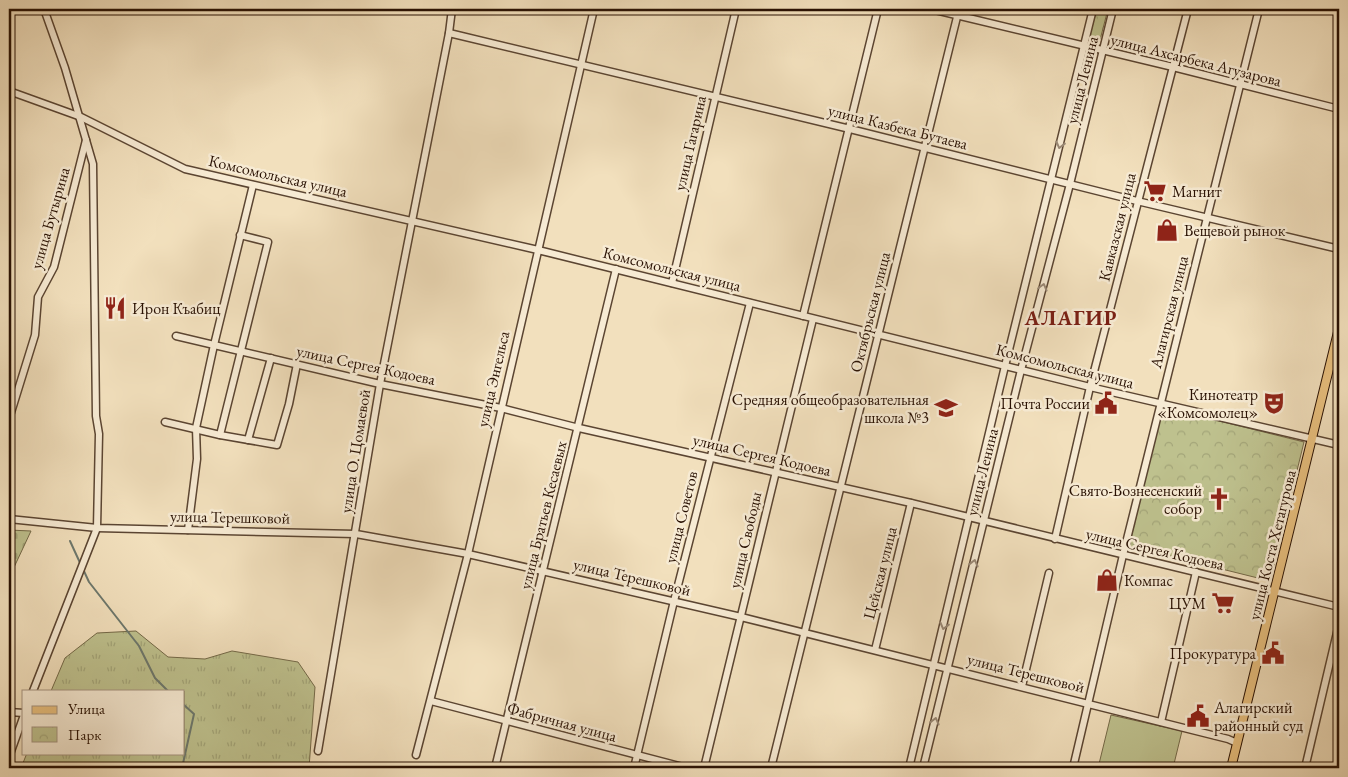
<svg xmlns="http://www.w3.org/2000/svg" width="1348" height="777" viewBox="0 0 1348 777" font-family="'EB Garamond',serif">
<defs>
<pattern id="grass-tufts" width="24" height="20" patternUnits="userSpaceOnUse" patternTransform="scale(1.25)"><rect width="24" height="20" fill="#bec18e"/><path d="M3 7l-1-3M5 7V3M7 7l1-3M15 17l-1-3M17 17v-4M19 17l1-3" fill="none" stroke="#a3a579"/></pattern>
<pattern id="cemetery-stones" width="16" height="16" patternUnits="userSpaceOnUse" patternTransform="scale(1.25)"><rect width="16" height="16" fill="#bec18e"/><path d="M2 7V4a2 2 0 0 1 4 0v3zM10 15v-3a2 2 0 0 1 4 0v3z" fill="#a3a579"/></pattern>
<pattern id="park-crowns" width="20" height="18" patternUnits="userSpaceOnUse" patternTransform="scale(1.25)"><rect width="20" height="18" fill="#bec18e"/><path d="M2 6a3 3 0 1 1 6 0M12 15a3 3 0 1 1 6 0" fill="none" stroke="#a3a579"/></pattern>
</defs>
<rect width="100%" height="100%" fill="#f2e0bd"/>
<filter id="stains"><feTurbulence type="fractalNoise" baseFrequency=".004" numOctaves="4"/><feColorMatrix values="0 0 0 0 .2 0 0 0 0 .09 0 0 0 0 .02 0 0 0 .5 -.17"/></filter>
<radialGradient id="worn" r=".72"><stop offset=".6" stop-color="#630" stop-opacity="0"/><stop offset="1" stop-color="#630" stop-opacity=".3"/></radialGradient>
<!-- grass -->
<path fill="url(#grass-tufts)" stroke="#746948" d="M136,631L168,657L205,659L232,651L298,662L315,687L309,768H21L27,753H184V691H51L65,658L97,633Z"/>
<!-- cemetery -->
<path fill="url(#cemetery-stones)" stroke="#746948" d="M9,530L31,531L9,578Z"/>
<!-- park -->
<g fill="url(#park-crowns)" stroke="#746948">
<path d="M1097,9H1108L1100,40L1089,38Z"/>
<path d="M1163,407L1304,442L1270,581L1129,546Z"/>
</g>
<!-- pitch -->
<path fill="#bec18e" stroke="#746948" d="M1111,715L1182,731L1173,768H1098Z"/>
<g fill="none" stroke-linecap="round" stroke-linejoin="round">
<!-- stream -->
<g stroke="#6d786d" stroke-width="2">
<path d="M70,541L81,565"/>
<path d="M83,569L89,582L139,646L155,678L168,691"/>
<path d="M182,768L194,714L184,705"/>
</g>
<defs>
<g id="minor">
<path d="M931,9L1173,67L1339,109"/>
<path d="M449,33L850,129L1137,201L1339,249"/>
<path d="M9,91L81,117L185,169L538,250L1090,387L1339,445"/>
<path d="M672,283L736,9"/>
<path d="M803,316L878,9"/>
<path d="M176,336L380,384L501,408L579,428L911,503L1339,607"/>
<path d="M9,419L35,335L38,297L54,267L86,140"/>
<path d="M165,422L220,435L277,445L289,404L297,364"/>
<path d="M220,435L268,242L240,235"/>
<path d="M248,440L271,358"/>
<path d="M9,519L97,528L356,534L468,554L741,617L1228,739L1237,743"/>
<path d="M188,530L197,459L196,428L214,345L253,185"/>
<path d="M1055,539L1090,387L1188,9"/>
<path d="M875,650L911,503"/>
<path d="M1022,686L1049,573"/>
<path d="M33,691L97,528L99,434L96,416L93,164L65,68L44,9"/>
<path d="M431,701L687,768"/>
<path d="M9,712L24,713"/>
<path d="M1161,722L1196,572"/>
<path d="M318,751L380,384L449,33L452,9"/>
<path d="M416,755L468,554L594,9"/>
<path d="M9,757L24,715"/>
<path d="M495,768L616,269"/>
<path d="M634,768L674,601L750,303"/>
<path d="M704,768L813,319"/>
<path d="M771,768L959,9"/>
<path d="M909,768L1005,366L1093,9"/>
<path d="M923,768L1021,370L1070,184L1113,9"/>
<path d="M1073,768L1123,555L1259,9"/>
<path d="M1305,768L1339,624"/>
</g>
<path id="major" d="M1231,768L1339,328"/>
</defs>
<!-- minor casing -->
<use href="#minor" stroke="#5b4532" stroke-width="9"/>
<!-- major casing -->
<use href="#major" stroke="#291103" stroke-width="10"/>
<!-- minor -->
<use href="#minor" stroke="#f7ebd4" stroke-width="6"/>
<!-- major -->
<use href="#major" stroke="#e9c07e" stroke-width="8"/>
</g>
<!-- one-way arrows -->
<defs><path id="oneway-chevron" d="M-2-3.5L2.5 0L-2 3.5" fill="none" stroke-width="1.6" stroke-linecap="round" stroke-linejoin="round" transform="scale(1.25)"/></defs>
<g stroke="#9a8976">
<use href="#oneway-chevron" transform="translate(1060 145) rotate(104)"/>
<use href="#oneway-chevron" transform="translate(1043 287) rotate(-75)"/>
<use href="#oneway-chevron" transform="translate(974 563) rotate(-76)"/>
<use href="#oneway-chevron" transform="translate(944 626) rotate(104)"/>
<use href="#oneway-chevron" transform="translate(935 721) rotate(-76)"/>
</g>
<!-- icons -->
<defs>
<symbol id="supermarket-bare" viewBox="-9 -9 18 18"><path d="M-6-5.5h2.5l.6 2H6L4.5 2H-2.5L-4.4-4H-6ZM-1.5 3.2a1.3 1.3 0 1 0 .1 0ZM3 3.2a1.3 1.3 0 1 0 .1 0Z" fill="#8f2418" stroke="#f7ebd4" stroke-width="2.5" paint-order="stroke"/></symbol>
<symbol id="shop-bare" viewBox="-9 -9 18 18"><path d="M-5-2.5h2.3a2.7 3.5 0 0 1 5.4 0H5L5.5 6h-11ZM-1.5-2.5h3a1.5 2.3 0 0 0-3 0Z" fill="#8f2418" stroke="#f7ebd4" stroke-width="2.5" paint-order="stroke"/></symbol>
<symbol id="restaurant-bare" viewBox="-9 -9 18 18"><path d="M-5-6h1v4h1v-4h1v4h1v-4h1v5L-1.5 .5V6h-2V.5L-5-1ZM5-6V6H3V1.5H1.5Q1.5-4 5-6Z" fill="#8f2418" stroke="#f7ebd4" stroke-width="2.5" paint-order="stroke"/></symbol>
<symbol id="civic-bare" viewBox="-9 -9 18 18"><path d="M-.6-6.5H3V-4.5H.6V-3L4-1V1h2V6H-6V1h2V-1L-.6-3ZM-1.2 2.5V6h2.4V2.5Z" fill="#8f2418" stroke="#f7ebd4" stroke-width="2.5" paint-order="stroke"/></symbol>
<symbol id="theatre-bare" viewBox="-9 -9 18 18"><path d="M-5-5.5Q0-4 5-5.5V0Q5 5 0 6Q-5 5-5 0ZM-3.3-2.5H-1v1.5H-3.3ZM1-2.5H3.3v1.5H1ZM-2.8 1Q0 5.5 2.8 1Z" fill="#8f2418" stroke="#f7ebd4" stroke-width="2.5" paint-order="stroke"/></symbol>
<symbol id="school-bare" viewBox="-9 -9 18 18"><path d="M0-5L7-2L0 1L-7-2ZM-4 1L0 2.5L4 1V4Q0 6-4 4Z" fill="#8f2418" stroke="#f7ebd4" stroke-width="2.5" paint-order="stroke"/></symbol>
<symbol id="church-bare" viewBox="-9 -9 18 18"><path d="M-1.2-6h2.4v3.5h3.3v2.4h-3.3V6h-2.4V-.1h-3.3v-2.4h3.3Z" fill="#8f2418" stroke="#f7ebd4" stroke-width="2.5" paint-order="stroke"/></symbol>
</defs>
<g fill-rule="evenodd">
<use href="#supermarket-bare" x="1139" y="175" width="32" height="32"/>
<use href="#shop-bare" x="1151" y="214" width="32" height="32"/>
<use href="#restaurant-bare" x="99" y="292" width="32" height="32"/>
<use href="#civic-bare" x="1090" y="387" width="32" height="32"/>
<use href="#theatre-bare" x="1258" y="387" width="32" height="32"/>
<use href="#school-bare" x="930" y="392" width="32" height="32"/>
<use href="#church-bare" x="1203" y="483" width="32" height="32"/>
<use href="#shop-bare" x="1091" y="564" width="32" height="32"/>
<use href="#supermarket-bare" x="1207" y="587" width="32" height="32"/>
<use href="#civic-bare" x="1257" y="637" width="32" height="32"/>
<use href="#civic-bare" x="1182" y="700" width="32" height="32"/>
</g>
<g text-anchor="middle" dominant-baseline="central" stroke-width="5" stroke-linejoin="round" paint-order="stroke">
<!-- street labels -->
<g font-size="16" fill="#291103" stroke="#f7ebd4">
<text transform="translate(1196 60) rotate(14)">улица Ахсарбека Агузарова</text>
<text transform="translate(1082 80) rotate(-76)">улица Ленина</text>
<text transform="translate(898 127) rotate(14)">улица Казбека Бутаева</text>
<text transform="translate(690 143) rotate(-77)">улица Гагарина</text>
<text transform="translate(278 176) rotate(13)">Комсомольская улица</text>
<text transform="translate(50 218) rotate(-74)">улица Бутырина</text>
<text transform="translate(1117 227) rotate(-76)">Кавказская улица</text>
<text transform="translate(672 269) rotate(14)">Комсомольская улица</text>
<text transform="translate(870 312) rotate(-76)">Октябрьская улица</text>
<text transform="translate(1169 312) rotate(-76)">Алагирская улица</text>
<text transform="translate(366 365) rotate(12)">улица Сергея Кодоева</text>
<text transform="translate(1065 366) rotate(14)">Комсомольская улица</text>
<text transform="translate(493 379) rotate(-77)">улица Энгельса</text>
<text transform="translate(355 451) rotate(-81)">улица О. Цомаевой</text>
<text transform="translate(762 455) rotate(13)">улица Сергея Кодоева</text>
<text transform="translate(982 472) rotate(-76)">улица Ленина</text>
<text transform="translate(543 515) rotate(-76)">улица Братьев Кесаевых</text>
<text transform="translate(230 517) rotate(1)">улица Терешковой</text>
<text transform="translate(681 517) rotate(-76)">улица Советов</text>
<text transform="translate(745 540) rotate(-77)">улица Свободы</text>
<text transform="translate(1272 545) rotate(-76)">улица Коста Хетагурова</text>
<text transform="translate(1155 549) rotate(13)">улица Сергея Кодоева</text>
<text transform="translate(880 573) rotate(-76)">Цейская улица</text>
<text transform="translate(632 577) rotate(13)">улица Терешковой</text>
<text transform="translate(1026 673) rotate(14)">улица Терешковой</text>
<text transform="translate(562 722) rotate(15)">Фабричная улица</text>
</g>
<!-- poi labels -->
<g font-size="16" fill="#291103" stroke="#f7ebd4" text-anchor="end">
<text x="1172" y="191" text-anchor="start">Магнит</text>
<text x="1184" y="230" text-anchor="start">Вещевой рынок</text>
<text x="132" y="308" text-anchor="start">Ирон Къабиц</text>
<text x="1258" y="394">Кинотеатр<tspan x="1258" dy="18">«Комсомолец»</tspan></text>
<text x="929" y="399">Средняя общеобразовательная<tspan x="929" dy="18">школа №3</tspan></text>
<text x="1090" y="403">Почта России</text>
<text x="1202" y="490">Свято-Вознесенский<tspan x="1202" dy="18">собор</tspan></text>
<text x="1124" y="580" text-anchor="start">Компас</text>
<text x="1206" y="603">ЦУМ</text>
<text x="1256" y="653">Прокуратура</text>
<text x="1214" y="707" text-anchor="start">Алагирский<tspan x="1214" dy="18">районный суд</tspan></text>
</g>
<!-- district labels -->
<g font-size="21" font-weight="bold" letter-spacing="1" fill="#7a1f14" stroke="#f7ebd4">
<text x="1071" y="317">АЛАГИР</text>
</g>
</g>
<!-- margin -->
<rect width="1348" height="777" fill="none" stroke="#f2e0bd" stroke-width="30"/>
<rect x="10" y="10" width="1328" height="757" fill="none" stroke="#291103" stroke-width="2.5"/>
<rect x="15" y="15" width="1318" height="747" fill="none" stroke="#291103"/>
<!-- legend -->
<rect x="22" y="690" width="162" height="65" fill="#f7ebd4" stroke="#a59480"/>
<rect x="32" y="706" width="25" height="8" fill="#e9c07e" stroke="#a59480"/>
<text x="68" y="714" font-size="15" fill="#291103">Улица</text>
<rect x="32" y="727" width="25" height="15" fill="url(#park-crowns)" stroke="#a59480"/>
<text x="68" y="740" font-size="15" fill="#291103">Парк</text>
<rect width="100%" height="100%" filter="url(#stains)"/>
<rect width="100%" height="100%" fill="url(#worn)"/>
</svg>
